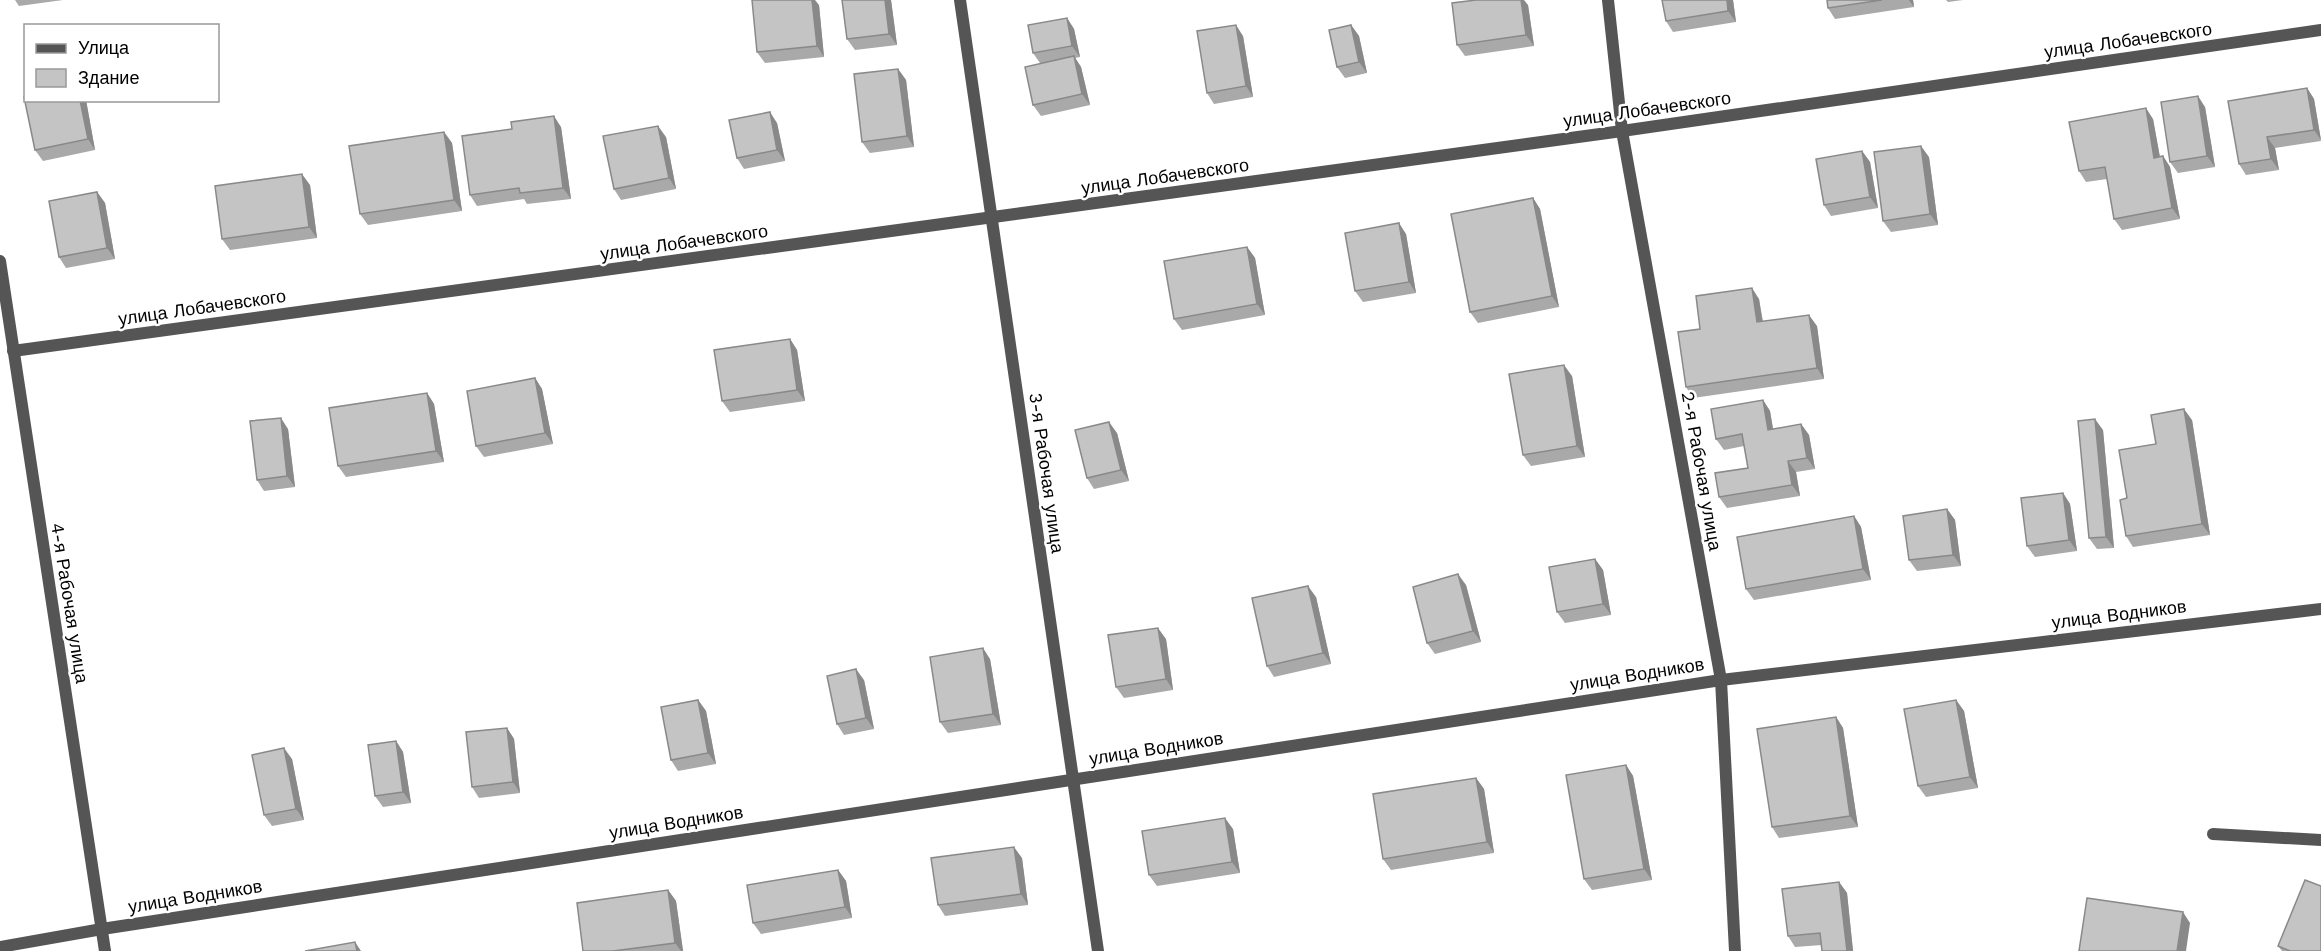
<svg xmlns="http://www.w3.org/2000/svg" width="2321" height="951" viewBox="0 0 2321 951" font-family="'Work Sans',sans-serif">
<rect width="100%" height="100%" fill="#fff"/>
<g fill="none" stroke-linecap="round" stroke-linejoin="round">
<!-- minor -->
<g stroke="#555" stroke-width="12">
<path d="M960,0L1098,951"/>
<path d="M1608,0L1622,131L1721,680L1735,951"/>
<path d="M0,261L105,951"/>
<path d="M13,351L1622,131L2321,30"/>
<path d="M2213,834L2321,840"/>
<path d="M0,947L102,929L1721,680L2321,609"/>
</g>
</g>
<!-- wall -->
<g fill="#a9a9a9">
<path d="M15,0H63L19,6Z"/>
<path d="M842,0H891L897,45L855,50L847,39Z"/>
<path d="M1662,0H1733L1736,22L1673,32L1666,21Z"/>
<path d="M1827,0H1913L1914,7L1835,19L1828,8Z"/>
<path d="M1946,0H1963L1948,2Z"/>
<path d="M819,5L824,57L765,63L757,52Z"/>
<path d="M1528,5L1534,46L1465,56L1457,45Z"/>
<path d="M1067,18L1074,29L1080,57L1075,58L1081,67L1090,105L1041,116L1033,105L1040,63L1033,53Z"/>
<path d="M1351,25L1359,36L1367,73L1345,78L1337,67Z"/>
<path d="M1243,36L1253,97L1214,104L1207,93Z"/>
<path d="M898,69L906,80L914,147L870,153L862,142Z"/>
<path d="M2307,88L2314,99L2321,141L2275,148L2279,170L2246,175L2239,164Z"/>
<path d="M26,100H86L95,150L43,161L35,150Z"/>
<path d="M2205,107L2215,167L2178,173L2170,162Z"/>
<path d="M2153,119L2160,157L2163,156L2170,167L2180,219L2122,230L2114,219L2107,179L2086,182L2079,171Z"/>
<path d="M777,123L785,161L744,169L737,158Z"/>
<path d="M561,127L571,199L527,204L524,199L477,206L470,195Z"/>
<path d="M444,132L452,143L462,211L368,225L360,214Z"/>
<path d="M666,137L676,189L621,200L614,189Z"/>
<path d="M1862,151L1870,162L1878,208L1831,216L1824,205Z"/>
<path d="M1929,157L1938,225L1891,232L1883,221Z"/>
<path d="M310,185L317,238L230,250L222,239Z"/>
<path d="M97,192L105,203L115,259L66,268L59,257Z"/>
<path d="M1533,198L1540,209L1559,307L1478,323L1470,312Z"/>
<path d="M1406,234L1416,293L1363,302L1355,291Z"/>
<path d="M1247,247L1255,258L1265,315L1182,330L1174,319Z"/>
<path d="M1759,299L1763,321L1817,326L1824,379L1693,398L1686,387L1700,329Z"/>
<path d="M790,339L797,350L805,401L730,412L722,401Z"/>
<path d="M1572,376L1585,457L1531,466L1523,455Z"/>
<path d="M535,378L542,389L553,444L484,457L476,446Z"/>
<path d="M427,393L434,404L444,462L346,477L338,466Z"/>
<path d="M1763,400L1770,411L1773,429L1801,424L1809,435L1815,469L1796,472L1800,496L1727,508L1719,497L1748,468L1744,446L1724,450L1716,439Z"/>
<path d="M2192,420L2210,535L2133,547L2126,536L2127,498L2156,444Z"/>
<path d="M288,429L295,487L264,491L257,480Z"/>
<path d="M2103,430L2114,548L2097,549L2089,538Z"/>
<path d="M1117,433L1129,481L1094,489L1087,478Z"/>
<path d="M2063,493L2070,504L2077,551L2035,557L2027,546Z"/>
<path d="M1947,509L1955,520L1961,566L1917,571L1909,560Z"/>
<path d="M1854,516L1861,527L1871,580L1754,600L1746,589Z"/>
<path d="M1595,559L1603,570L1611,615L1565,623L1557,612Z"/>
<path d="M1466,585L1481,642L1435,654L1427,643Z"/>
<path d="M1316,597L1331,664L1274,677L1267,666Z"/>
<path d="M1166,639L1173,690L1124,698L1116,687Z"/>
<path d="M990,659L1001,725L948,733L940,722Z"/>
<path d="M864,680L874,729L844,735L837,724Z"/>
<path d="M698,700L706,711L716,764L678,771L671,760Z"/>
<path d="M1956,700L1964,711L1978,788L1926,797L1918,786Z"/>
<path d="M1836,717L1843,728L1858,827L1779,838L1772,827Z"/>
<path d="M507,728L514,739L520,793L479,798L472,787Z"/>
<path d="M396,741L403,752L411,803L383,807L375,796Z"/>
<path d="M292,759L304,820L272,826L264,815Z"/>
<path d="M1626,765L1633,776L1652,880L1592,890L1584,879Z"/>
<path d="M1476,778L1484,789L1494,853L1391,870L1383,859Z"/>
<path d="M1233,829L1240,873L1157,886L1149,875Z"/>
<path d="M1022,858L1028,905L945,916L938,905Z"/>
<path d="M838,870L846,881L852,918L761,934L753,923Z"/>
<path d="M1839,882L1847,893L1853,951H1822V945L1795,947L1788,936Z"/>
<path d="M668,890L676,901L683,951H583Z"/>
<path d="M2278,946L2321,951H2282Z"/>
</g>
<!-- shaded-wall -->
<g fill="#898989">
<path d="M812,0H815L819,5L824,57L817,46Z"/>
<path d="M885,0H891L897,45L889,34Z"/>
<path d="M1521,0H1524L1528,5L1534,46L1526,35Z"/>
<path d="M1727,0H1733L1736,22L1728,11Z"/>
<path d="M1909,0H1913L1914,7Z"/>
<path d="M1067,18L1074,29L1080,57L1072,46Z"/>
<path d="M1236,25L1243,36L1253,97L1246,86Z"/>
<path d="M1351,25L1359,36L1367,73L1359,62Z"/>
<path d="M1074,56L1081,67L1090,105L1082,94Z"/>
<path d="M898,69L906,80L914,147L907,136Z"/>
<path d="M2307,88L2314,99L2321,140L2314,130Z"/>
<path d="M2198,96L2205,107L2215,167L2207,156Z"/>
<path d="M80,100H86L95,150L88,139Z"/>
<path d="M2146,108L2153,119L2162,169L2154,158Z"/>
<path d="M770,112L777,123L785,161L777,150Z"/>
<path d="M554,116L561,127L571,199L563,188Z"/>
<path d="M658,126L666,137L676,189L669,178Z"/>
<path d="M444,132L452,143L462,211L454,200Z"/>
<path d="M2267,137L2275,148L2279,170L2271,159Z"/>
<path d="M1921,146L1929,157L1938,225L1930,214Z"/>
<path d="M1862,151L1870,162L1878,208L1870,197Z"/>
<path d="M2163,156L2170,167L2180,219L2172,208Z"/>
<path d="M302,174L310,185L317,238L309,227Z"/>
<path d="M97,192L105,203L115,259L107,248Z"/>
<path d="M1533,198L1540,209L1559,307L1552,296Z"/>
<path d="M1399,223L1406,234L1416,293L1409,282Z"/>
<path d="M1247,247L1255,258L1265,315L1257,304Z"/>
<path d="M1752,288L1759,299L1764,333L1757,322Z"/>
<path d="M1809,315L1817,326L1824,379L1817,368Z"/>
<path d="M790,339L797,350L805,401L797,390Z"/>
<path d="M1564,365L1572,376L1585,457L1577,446Z"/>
<path d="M535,378L542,389L553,444L545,433Z"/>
<path d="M427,393L434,404L444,462L436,451Z"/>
<path d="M1763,400L1770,411L1775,441L1768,430Z"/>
<path d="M2184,409L2192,420L2210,535L2202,524Z"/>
<path d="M281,418L288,429L295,487L287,476Z"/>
<path d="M2095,419L2103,430L2114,548L2106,537Z"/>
<path d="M1109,422L1117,433L1129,481L1121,470Z"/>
<path d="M1801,424L1809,435L1815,469L1807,458Z"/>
<path d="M1788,461L1796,472L1800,496L1792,485Z"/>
<path d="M2063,493L2070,504L2077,551L2069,540Z"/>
<path d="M1947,509L1955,520L1961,566L1953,555Z"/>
<path d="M1854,516L1861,527L1871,580L1863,569Z"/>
<path d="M1595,559L1603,570L1611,615L1603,604Z"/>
<path d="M1458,574L1466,585L1481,642L1473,631Z"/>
<path d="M1308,586L1316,597L1331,664L1323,653Z"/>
<path d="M1158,628L1166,639L1173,690L1166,679Z"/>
<path d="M983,648L990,659L1001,725L993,714Z"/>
<path d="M856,669L864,680L874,729L866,718Z"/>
<path d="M698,700L706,711L716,764L708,753Z"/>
<path d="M1956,700L1964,711L1978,788L1970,777Z"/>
<path d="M1836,717L1843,728L1858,827L1850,816Z"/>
<path d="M507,728L514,739L520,793L513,782Z"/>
<path d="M396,741L403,752L411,803L403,792Z"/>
<path d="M284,748L292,759L304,820L296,809Z"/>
<path d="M1626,765L1633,776L1652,880L1644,869Z"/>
<path d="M1476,778L1484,789L1494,853L1487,842Z"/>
<path d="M1225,818L1233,829L1240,873L1232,862Z"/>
<path d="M1014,847L1022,858L1028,905L1021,894Z"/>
<path d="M838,870L846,881L852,918L845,907Z"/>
<path d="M1839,882L1847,893L1853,951H1847Z"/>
<path d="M668,890L676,901L683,951H681L675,943Z"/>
<path d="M2183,912L2190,923L2186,951H2177Z"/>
<path d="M355,942L361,951H357Z"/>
</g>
<!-- building -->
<g fill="#c4c4c4" stroke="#898989" stroke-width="1.5">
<path d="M752,0H812L817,46L757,52Z"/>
<path d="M842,0H885L889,34L847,39Z"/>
<path d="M1476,0H1521L1526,35L1457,45L1452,3Z"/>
<path d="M1662,0H1727L1728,11L1666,21Z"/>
<path d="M1827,0H1882L1828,8Z"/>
<path d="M1067,18L1072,46L1033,53L1028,25Z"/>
<path d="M1236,25L1246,86L1207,93L1197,31Z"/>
<path d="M1351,25L1359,62L1337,67L1329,30Z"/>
<path d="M1074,56L1082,94L1033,105L1025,67Z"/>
<path d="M898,69L907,136L862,142L854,74Z"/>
<path d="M2307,88L2314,130L2267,137L2271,159L2239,164L2228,101Z"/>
<path d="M2198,96L2207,156L2170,162L2161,102Z"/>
<path d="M24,97H26V100H80L88,139L35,150Z"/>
<path d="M2146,108L2154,158L2163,156L2172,208L2114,219L2105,167L2079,171L2069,122Z"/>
<path d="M770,112L777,150L737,158L729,120Z"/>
<path d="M554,116L563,188L520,193L519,188L470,195L462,136L512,129L511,122Z"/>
<path d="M658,126L669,178L614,189L603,136Z"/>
<path d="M444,132L454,200L360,214L349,146Z"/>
<path d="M1921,146L1930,214L1883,221L1874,152Z"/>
<path d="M1862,151L1870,197L1824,205L1816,159Z"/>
<path d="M302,174L309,227L222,239L215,186Z"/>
<path d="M97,192L107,248L59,257L49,201Z"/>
<path d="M1533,198L1552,296L1470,312L1451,214Z"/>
<path d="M1399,223L1409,282L1355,291L1345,233Z"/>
<path d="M1247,247L1257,304L1174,319L1164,261Z"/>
<path d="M1752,288L1757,322L1809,315L1817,368L1686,387L1678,332L1700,329L1696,296Z"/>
<path d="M790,339L797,390L722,401L714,350Z"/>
<path d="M1564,365L1577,446L1523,455L1509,374Z"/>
<path d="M535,378L545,433L476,446L467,391Z"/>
<path d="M427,393L436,451L338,466L329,408Z"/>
<path d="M1763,400L1768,430L1801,424L1807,458L1788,461L1792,485L1719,497L1715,473L1748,468L1742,434L1716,439L1711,409Z"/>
<path d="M2184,409L2202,524L2126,536L2120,500L2127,498L2119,450L2156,444L2151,415Z"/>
<path d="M281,418L287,476L257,480L250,421Z"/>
<path d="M2095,419L2106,537L2089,538L2078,421Z"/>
<path d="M1109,422L1121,470L1087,478L1075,430Z"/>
<path d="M2063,493L2069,540L2027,546L2021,498Z"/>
<path d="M1947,509L1953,555L1909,560L1903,516Z"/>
<path d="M1854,516L1863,569L1746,589L1737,537Z"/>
<path d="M1595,559L1603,604L1557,612L1549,567Z"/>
<path d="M1458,574L1473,631L1427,643L1413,587Z"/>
<path d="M1308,586L1323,653L1267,666L1252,598Z"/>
<path d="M1158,628L1166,679L1116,687L1108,635Z"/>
<path d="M983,648L993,714L940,722L930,657Z"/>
<path d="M856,669L866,718L837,724L827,676Z"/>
<path d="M698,700L708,753L671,760L661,707Z"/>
<path d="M1956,700L1970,777L1918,786L1904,709Z"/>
<path d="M1836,717L1850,816L1772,827L1757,729Z"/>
<path d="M507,728L513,782L472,787L466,732Z"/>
<path d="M396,741L403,792L375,796L368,745Z"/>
<path d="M284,748L296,809L264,815L252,755Z"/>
<path d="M1626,765L1644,869L1584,879L1566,775Z"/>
<path d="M1476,778L1487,842L1383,859L1373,794Z"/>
<path d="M1225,818L1232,862L1149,875L1142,831Z"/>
<path d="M1014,847L1021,894L938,905L931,858Z"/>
<path d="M838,870L845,907L753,923L747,885Z"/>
<path d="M2305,880L2321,886V951H2290L2278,946Z"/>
<path d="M1839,882L1847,951H1822L1820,933L1788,936L1782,889Z"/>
<path d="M668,890L675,943L613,951H583L577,903Z"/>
<path d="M2087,898L2183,912L2177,951H2079Z"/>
<path d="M355,942L357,951H305Z"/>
</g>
<g text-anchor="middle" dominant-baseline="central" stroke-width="5" stroke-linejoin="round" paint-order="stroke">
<!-- street labels -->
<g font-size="18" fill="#000" stroke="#fff">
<text transform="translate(2128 40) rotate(-8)">улица Лобачевского</text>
<text transform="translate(1647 109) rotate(-8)">улица Лобачевского</text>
<text transform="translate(1165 176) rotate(-8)">улица Лобачевского</text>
<text transform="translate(684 242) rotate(-8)">улица Лобачевского</text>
<text transform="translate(202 307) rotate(-8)">улица Лобачевского</text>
<text transform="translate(1702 471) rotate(80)">2-я Рабочая улица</text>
<text transform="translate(1047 473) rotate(82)">3-я Рабочая улица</text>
<text transform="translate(70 603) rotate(81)">4-я Рабочая улица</text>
<text transform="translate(2119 614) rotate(-7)">улица Водников</text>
<text transform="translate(1637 674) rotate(-9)">улица Водников</text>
<text transform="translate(1156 748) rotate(-9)">улица Водников</text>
<text transform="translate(676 822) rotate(-9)">улица Водников</text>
<text transform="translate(195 896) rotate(-9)">улица Водников</text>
</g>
</g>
<!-- legend -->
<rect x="24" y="24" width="195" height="78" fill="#ffffff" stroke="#999999" stroke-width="1.5"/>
<rect x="36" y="44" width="30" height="9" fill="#555555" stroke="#999999" stroke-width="1.5"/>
<text x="78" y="54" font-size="18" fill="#000000">Улица</text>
<rect x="36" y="69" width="30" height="18" fill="#c4c4c4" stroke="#999999" stroke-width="1.5"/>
<text x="78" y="84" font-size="18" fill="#000000">Здание</text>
</svg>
